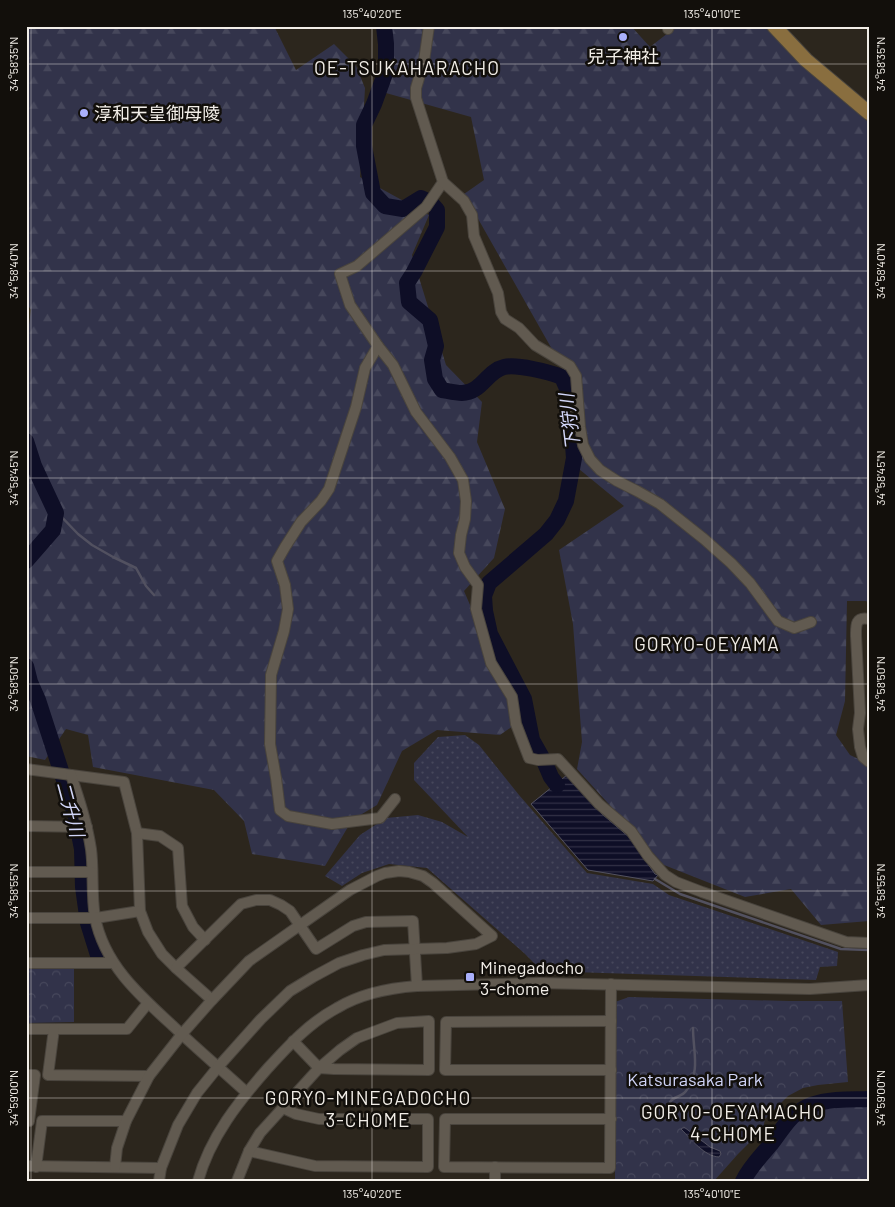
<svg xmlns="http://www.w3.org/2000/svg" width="895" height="1207" viewBox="0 0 895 1207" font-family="Barlow,'Noto Sans JP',sans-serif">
<defs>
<pattern id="grass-dots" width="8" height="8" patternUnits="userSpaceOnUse" patternTransform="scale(1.25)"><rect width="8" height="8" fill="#32334a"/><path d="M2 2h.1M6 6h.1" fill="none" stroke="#46475b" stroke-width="1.8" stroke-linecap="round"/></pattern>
<pattern id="forest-firs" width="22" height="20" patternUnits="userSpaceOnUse" patternTransform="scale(1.25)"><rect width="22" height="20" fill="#32334a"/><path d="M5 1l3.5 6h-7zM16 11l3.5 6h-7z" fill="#46475b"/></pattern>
<pattern id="park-crowns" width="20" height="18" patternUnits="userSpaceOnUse" patternTransform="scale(1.25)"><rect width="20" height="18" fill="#32334a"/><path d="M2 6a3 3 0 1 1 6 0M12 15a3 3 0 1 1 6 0" fill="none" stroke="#46475b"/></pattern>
<pattern id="water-rules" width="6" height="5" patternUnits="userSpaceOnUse" patternTransform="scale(1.25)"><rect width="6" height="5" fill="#0e0e26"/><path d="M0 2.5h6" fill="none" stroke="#323146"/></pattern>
</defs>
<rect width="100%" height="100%" fill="#2c261d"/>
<!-- grass -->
<path fill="url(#grass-dots)" d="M465,735L479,745L519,795L587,873L653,884L669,895L838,952L837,966L820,967L816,980L542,971L524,953L427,868L389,864L362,873L342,886L325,876L360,835L386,818L418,815L442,822L468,837L414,780V763L438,737Z"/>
<!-- forest -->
<g fill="url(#forest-firs)">
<path d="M26,26H274L296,70L334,44L356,66L365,88L360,177L429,215L412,255L446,365L482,402L477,442L505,509L494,558L464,591L520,721L500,735L437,730L402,751L377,805L352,820L325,866L252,854L244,821L214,790L93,767L88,735L66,729L45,760L26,756V346L31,310L26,302Z"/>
<path d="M386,26H631L650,47L677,26H763L869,123V603L866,601H847L845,701L836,735L850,755L869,764V921L821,925L791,889L745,897L664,865L577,769L582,742L573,624L559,550L624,506L579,469L570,381L464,194L484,180L471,117L386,93Z"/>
<path d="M869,1101V1181H745L756,1165L772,1147L781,1133L804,1111L812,1107L831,1102Z"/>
</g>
<!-- park -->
<g fill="url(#park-crowns)">
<path d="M26,969H74V1022L26,1023Z"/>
<path d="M629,997L789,1001H842L848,1082L818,1085L803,1088L788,1096L765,1119L763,1129L738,1154L714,1181H615V1002Z"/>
</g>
<!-- water -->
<g fill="url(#water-rules)" stroke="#525160">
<path d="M567,775L602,814L629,837L655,874L658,875L653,881L588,870L531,804Z"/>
<path d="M684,1127L710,1147L720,1151L721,1154L719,1157C704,1156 692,1140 681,1129Z"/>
</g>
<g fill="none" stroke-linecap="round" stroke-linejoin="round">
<!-- stream -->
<g stroke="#525160" stroke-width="2.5">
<path d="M55,510L78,534L92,545L113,557L136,568L146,586L154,595"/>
<path d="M655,879L680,894L841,949L869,950"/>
<path d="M670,1102C674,1096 682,1097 686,1091C701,1072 693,1051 693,1028"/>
</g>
<!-- river -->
<g stroke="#0e0e26" stroke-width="16">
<path d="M384,26L386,44V71L374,104L364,125V146L373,193L385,206L403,209L421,198L430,202L437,210V227L414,272L407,283L409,302L430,320L436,346L432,360L435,379L442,390C448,391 455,393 462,393C481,393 487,371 504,367C517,364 549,372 562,377L569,393L574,458L566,501L557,520L546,534L489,583L484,596L485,611L490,634L524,699L532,740L545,763L551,777L557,785"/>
<path d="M26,441L34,466L56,513L53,530L26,561"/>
<path d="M26,666L30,682L38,700L75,814L82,849L83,887L88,923L98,955"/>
<path d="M743,1181C750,1167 761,1156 771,1144C778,1135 784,1125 792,1117C813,1097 842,1100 869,1099"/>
</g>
<defs>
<g id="minor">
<path d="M429,26L424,61L416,88V98L443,182L426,207L357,266L340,274L350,305L378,346L393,365L416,412L450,457L463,480L466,501L465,519L461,535L459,553L465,567L478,585L476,609L491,663L512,697L516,724L529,758L538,760L558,759L599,804L631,831L648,856L665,875L676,882L702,892L846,942L869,943"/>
<path d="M668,29L669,26"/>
<path d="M443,182L464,201L472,215L474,236L498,293L501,312L505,319L519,328L535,345L570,366L576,376L580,427L583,445L590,459L600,470L617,481L637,491L660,504L704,539L731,563L750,583L778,621L794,628L811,622"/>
<path d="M378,346L365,368L356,407L329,489L321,501L301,522L285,547L277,561L285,585L288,609L284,631L271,675L270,744L276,778L280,810L288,816L332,824L380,818L395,799"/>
<path d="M565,411L578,410"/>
<path d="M869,619C855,616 856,626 856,636L860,713L858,729L860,747L863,757L869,762"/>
<path d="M26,769L124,782L137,833L140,911L148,932L162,954L176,968L212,1000"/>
<path d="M71,775C79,799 87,823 91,849C94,871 91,894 95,917C104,964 139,995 173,1026C197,1049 222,1070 246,1092"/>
<path d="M26,826L87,827"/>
<path d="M137,833L160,836L178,848L182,906L193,927L205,940"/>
<path d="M26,872H92"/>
<path d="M26,918H96L140,911"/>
<path d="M26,963H113"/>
<path d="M176,968L241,904L256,900H270L281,905L290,911L316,949L353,926L366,922L413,921L417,986"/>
<path d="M26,1029H127L148,1003"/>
<path d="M54,1029L48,1075L149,1076"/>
<path d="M611,1070H445L446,1022L611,1021"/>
<path d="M26,1075H35L29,1121H26"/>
<path d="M611,1119H445L444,1167L610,1168L611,984"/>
<path d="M249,1151L315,1166L428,1167V1119H319L296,1114L283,1108"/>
<path d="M26,1166L161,1168"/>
<path d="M36,1167L42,1121H126"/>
<path d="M115,1167L117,1148L126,1121L149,1076L182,1034L212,1000L249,961L350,890L377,876L385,873L399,871L409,872L423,876L433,883L492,936L476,944L447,948L384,950L363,955L339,963L313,977L290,991L261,1019L218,1067L197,1093L178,1125L161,1168L159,1181"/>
<path d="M198,1181C210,1137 239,1101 268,1068C289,1045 309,1023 337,1008C360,994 390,988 417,986L539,983L810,989L869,985"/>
<path d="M237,1181L249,1151L260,1133L319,1068L340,1050L357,1038L397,1023L429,1021V1070L334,1069L319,1068L293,1041"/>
<path d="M495,1181V1167"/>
</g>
<path id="major" d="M774,26L806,60L869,113"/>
</defs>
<!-- minor casing -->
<use href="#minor" stroke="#49443d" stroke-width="12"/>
<!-- major casing -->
<use href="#major" stroke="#49443d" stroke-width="16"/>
<!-- minor -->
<use href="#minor" stroke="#615a50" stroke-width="10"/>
<!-- major -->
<use href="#major" stroke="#896e3f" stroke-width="14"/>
</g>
<!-- ticks -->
<path fill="none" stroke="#f1ede7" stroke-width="1" stroke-opacity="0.45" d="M31,26V1181M372,26V1181M712,26V1181M26,64H869M26,271H869M26,478H869M26,684H869M26,891H869M26,1098H869"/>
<!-- markers -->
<g fill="#aab0fb" stroke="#120f0b" stroke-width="2">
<circle cx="623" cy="37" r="5"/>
<circle cx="84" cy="113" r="5"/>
<rect x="465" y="972" width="10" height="10" rx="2.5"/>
</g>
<g text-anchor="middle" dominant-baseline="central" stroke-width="5" stroke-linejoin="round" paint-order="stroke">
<!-- poi labels -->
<g font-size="18" fill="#f1ede7" stroke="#120f0b" text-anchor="start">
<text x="623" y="56" text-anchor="middle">兒子神社</text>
<text x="94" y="113">淳和天皇御母陵</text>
<text x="480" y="967">Minegadocho<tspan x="480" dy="21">3-chome</tspan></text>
</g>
<!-- park labels -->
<g font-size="18" fill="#d0d4f7" stroke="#120f0b">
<text x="695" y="1079">Katsurasaka Park</text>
</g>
<!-- neighbourhood labels -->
<g font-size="19" letter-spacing="1" fill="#f1ede7" stroke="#120f0b">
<text x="407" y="67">OE-TSUKAHARACHO</text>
<text x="707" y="643">GORYO-OEYAMA</text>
<text x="368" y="1097">GORYO-MINEGADOCHO<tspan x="368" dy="22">3-CHOME</tspan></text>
<text x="733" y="1111">GORYO-OEYAMACHO<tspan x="733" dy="22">4-CHOME</tspan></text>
</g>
<!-- water labels -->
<g font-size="19" font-style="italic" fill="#d1d5f7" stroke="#120f0b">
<text transform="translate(569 422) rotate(-97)">下狩川</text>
<text transform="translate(71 809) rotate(75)">二升川</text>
</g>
</g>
<!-- border -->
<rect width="895" height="1207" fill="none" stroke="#120f0b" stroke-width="55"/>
<rect x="28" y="28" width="840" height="1152" fill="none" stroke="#f1ede7" stroke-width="2"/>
<g font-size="12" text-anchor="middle" fill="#f1ede7">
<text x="372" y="18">135°40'20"E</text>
<text x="712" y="18">135°40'10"E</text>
<text transform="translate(881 64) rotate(-90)" y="4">34°58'35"N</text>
<text transform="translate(14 64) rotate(-90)" y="4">34°58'35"N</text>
<text transform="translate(881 271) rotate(-90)" y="4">34°58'40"N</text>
<text transform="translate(14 271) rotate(-90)" y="4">34°58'40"N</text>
<text transform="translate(881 478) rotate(-90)" y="4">34°58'45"N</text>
<text transform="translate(14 478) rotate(-90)" y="4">34°58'45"N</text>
<text transform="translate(881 684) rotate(-90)" y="4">34°58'50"N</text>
<text transform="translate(14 684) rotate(-90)" y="4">34°58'50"N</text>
<text transform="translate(881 891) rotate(-90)" y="4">34°58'55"N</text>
<text transform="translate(14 891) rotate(-90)" y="4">34°58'55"N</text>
<text transform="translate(881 1098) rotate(-90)" y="4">34°59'00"N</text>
<text transform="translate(14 1098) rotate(-90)" y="4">34°59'00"N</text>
<text x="372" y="1198">135°40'20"E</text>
<text x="712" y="1198">135°40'10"E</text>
</g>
</svg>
